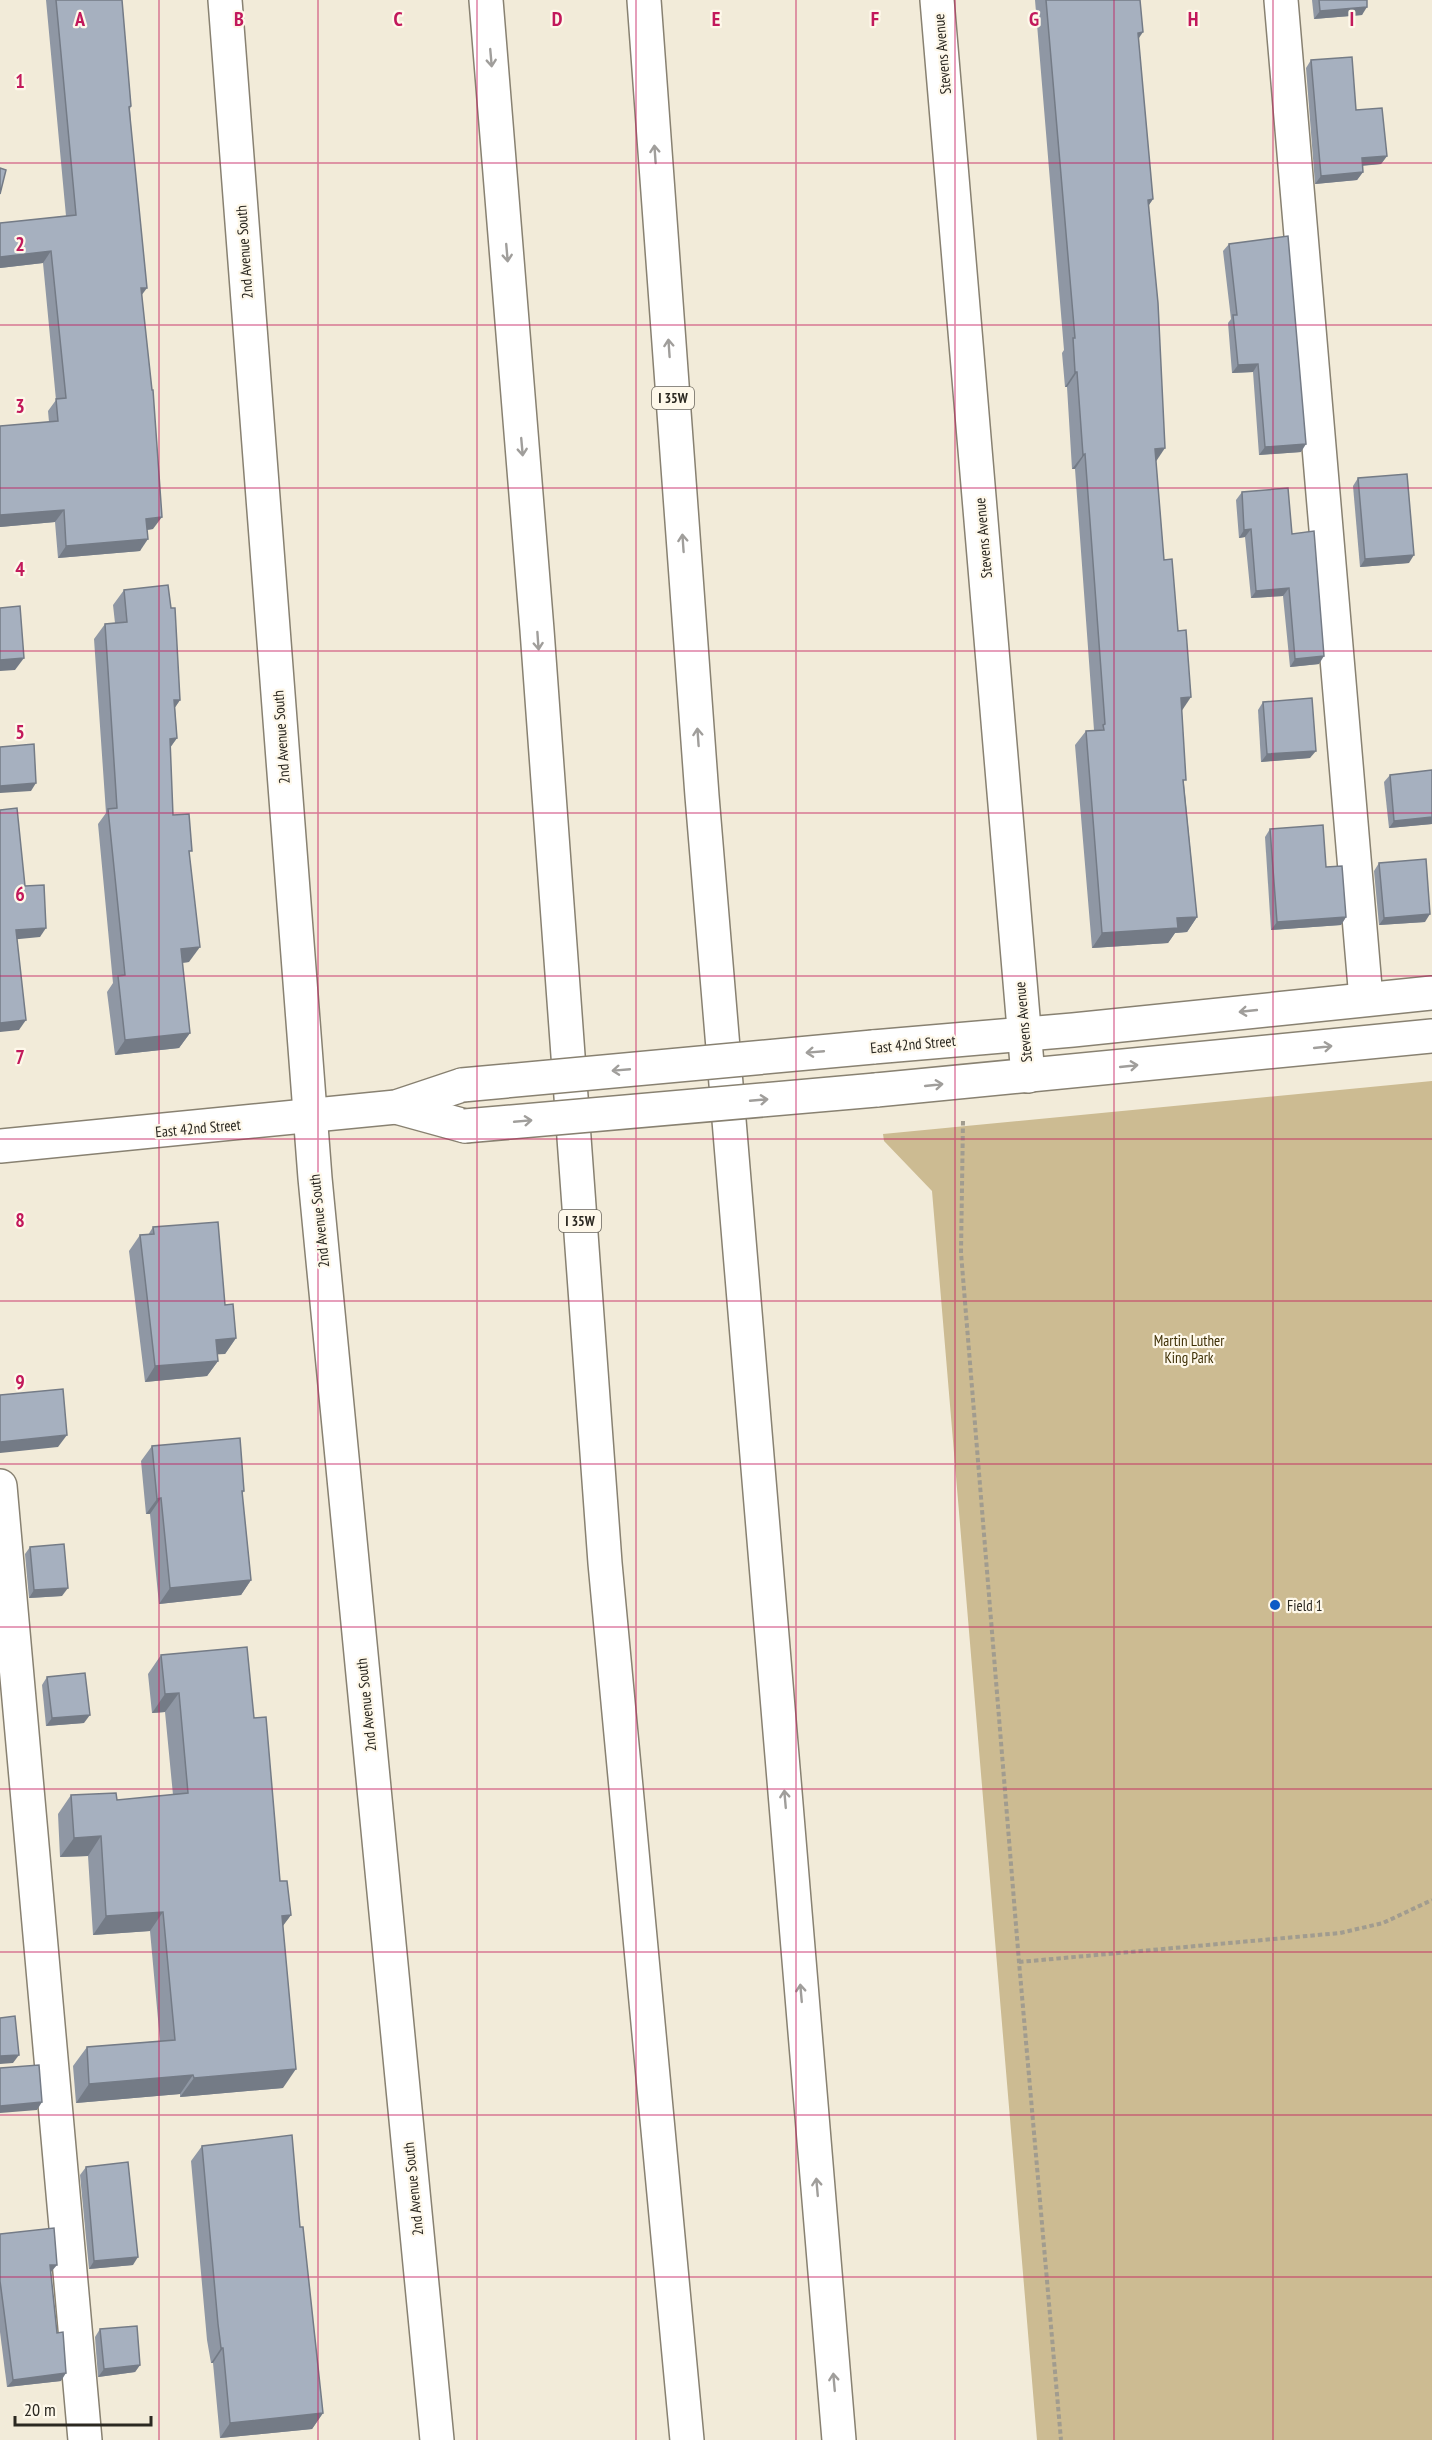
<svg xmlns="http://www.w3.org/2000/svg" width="1432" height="2440" viewBox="0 0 1432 2440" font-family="'PT Sans Narrow',sans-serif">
<rect width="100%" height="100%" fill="#f2ebd9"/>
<!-- green -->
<path fill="#ccbb92" d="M1432,1081V2440H1037L932,1191L884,1141L883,1134Z"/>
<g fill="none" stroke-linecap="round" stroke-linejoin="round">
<defs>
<g id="minor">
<path d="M225,0L315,1178L437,2440"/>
<path d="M937,0L1028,1076"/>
<path d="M1281,0L1366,999"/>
<path d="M873,1047L1073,1030L1432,993"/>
<path d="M876,1090L1432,1036"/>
<path d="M396,1107L465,1126"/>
<path d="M0,1146L396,1107L462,1085"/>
<path d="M0,1486L85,2440"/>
</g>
<g id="highway">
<path d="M486,0L537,630L605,1563L687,2440"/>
<path d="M644,0L702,796L839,2440"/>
</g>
</defs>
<!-- minor casing -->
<use href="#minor" stroke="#888171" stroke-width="36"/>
<!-- highway casing -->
<use href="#highway" stroke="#888171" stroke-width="36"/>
<!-- path -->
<g stroke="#a19c8f" stroke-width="4" stroke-dasharray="4.5 3" stroke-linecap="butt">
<path d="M963,1121L961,1253L1019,1962L1061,2440"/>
<path d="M1019,1962L1340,1933L1383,1923L1432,1900"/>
</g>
<!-- minor -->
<use href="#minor" stroke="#fff" stroke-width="33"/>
<!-- highway -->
<use href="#highway" stroke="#fff" stroke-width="33"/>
<defs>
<g id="minor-bridge">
<path d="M462,1085L873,1047"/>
<path d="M465,1126L876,1090"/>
</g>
</defs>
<!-- minor-bridge casing -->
<use href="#minor-bridge" stroke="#888171" stroke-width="36" stroke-linecap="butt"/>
<!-- minor-bridge -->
<use href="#minor-bridge" stroke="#fff" stroke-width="33"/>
</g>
<!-- wall -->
<g fill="#8f97a4">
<path d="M46,0H122L131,106L130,109L142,294L153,529L147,530L140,551L58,558L55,522L0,527V426L49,422L48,411L56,400L43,263L0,268V223L66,216Z"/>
<path d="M1035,0H1140L1138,39L1153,199L1148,206L1156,461L1164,560L1182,711L1184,784L1197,917L1187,932L1175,933L1168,943L1092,948L1075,745L1086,731L1094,730L1075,469H1072L1067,387H1065L1062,353L1064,350Z"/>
<path d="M1312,0H1367L1362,15L1314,19Z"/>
<path d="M1311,60L1356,110L1387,156L1381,164L1362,166L1363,172L1357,180L1315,184L1306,68Z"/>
<path d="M1229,244L1301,452L1259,455L1253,372L1232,373L1228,323L1231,319L1223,251Z"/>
<path d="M1358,478L1409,563L1360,567L1353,486Z"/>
<path d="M1242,492L1292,534L1319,664L1290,667L1283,596L1251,598L1245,537L1239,538L1236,500Z"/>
<path d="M124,590L180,700L175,707L177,738L170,748L173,815L190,854L189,962L182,963L190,1033L179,1048L115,1055L107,992L113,983L98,824L106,813L94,639L105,624L115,623L113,605Z"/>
<path d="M1263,702L1310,758L1261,762L1258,710Z"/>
<path d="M1432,770V824L1389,828L1384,782L1390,775Z"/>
<path d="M1270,829L1346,917L1341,925L1271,930L1265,837Z"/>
<path d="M1379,863L1425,922L1379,925L1374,871Z"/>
<path d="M153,1227L225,1305L236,1338L225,1354H217L218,1361L207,1376L145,1382L129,1251L140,1235H148Z"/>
<path d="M152,1446L244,1491L242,1494L251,1580L241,1595L159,1604L150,1514H146L141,1461Z"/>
<path d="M30,1547L62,1596L29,1598L25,1554Z"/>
<path d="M161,1655L254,1718L280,1881L291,1915L283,1925V2088L180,2097V2094L76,2103L73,2066L87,2047L160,2041L150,1931L93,1935L88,1856L60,1857L58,1814L71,1795L117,1800L173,1795L165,1712L152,1713L148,1674Z"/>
<path d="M47,1677L84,1723L46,1726L42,1685Z"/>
<path d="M202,2146L300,2227L323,2413L312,2429L220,2438L213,2363H211L207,2340L191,2161Z"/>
<path d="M86,2167L133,2265L89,2269L80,2175Z"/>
<path d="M0,2234L51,2272L61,2381L7,2387L0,2332Z"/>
<path d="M100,2329L140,2365L135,2372L98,2377L95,2337Z"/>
</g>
<!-- shaded-wall -->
<g fill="#747b86">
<path d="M1367,7L1362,15L1314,19L1320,11Z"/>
<path d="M1143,32L1133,47L1138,33Z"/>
<path d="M1387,156L1381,164L1356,166L1362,158Z"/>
<path d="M1363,172L1357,180L1315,184L1321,176Z"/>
<path d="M1153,199L1143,214L1148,200Z"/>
<path d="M51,251L43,263L0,268V257Z"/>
<path d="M141,288H147L138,300Z"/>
<path d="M1258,364L1253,372L1232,373L1238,365Z"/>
<path d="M1075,372H1077L1067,387H1065Z"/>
<path d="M1306,444L1301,452L1259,455L1265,447Z"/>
<path d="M1165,448L1155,463V449Z"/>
<path d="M1085,454L1075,469H1072L1083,455Z"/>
<path d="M64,510L55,522L0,527V515Z"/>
<path d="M162,517L153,529L138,531L146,519Z"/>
<path d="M1251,529L1245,537L1239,538L1244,530Z"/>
<path d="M148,539L140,551L58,558L66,546Z"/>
<path d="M1414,555L1409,563L1360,567L1365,559Z"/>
<path d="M1289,588L1283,596L1251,598L1256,591Z"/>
<path d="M1324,656L1319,664L1290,667L1295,659Z"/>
<path d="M24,658L15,670L0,671V660Z"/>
<path d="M1191,697L1181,712V698Z"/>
<path d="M174,700H180L170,715Z"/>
<path d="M177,738L166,753L170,739Z"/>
<path d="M1316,751L1310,758L1261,762L1267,754Z"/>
<path d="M36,783L31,791L0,793V786Z"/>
<path d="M1432,817V824L1389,828L1394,821Z"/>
<path d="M1430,914L1425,922L1379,925L1384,918Z"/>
<path d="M1197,917L1187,932L1175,933L1168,943L1092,948L1102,933L1177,918Z"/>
<path d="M1346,917L1341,925L1271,930L1277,922Z"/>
<path d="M46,928L40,937L9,940L16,930Z"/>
<path d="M200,947L189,962L170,964L181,949Z"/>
<path d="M26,1020L19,1030L0,1032V1023Z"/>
<path d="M190,1033L179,1048L115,1055L125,1040Z"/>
<path d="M236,1338L225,1354L205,1355L216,1340Z"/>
<path d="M218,1361L207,1376L145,1382L155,1366Z"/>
<path d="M67,1435L58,1447L0,1453V1442Z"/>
<path d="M161,1498L150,1514H146L157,1499Z"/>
<path d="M251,1580L241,1595L159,1604L170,1588Z"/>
<path d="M68,1588L62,1596L29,1598L34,1590Z"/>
<path d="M179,1693L165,1712L152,1713L165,1694Z"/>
<path d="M90,1715L84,1723L46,1726L52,1718Z"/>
<path d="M101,1836L88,1856L60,1857L74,1838Z"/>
<path d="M163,1912L150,1931L93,1935L106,1916Z"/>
<path d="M291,1915L277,1934L282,1916Z"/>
<path d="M19,2055L13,2063L0,2064V2056Z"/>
<path d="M296,2069L283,2088L180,2097L194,2078Z"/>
<path d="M193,2075L180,2094L76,2103L89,2084Z"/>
<path d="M42,2102L37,2110L0,2113V2106Z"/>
<path d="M138,2257L133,2265L89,2269L94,2261Z"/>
<path d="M50,2265H57L51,2272L45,2273Z"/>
<path d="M221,2348H223L213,2363H211Z"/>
<path d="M140,2365L135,2372L98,2377L104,2369Z"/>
<path d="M66,2373L61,2381L7,2387L13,2380Z"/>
<path d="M323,2413L312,2429L220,2438L230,2423Z"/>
</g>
<!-- building -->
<g fill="#a6b0bf" stroke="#747b86" stroke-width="1.5">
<path d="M56,0H122L131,106L129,107L147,288H141L152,390H153L162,517L146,519L148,539L66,546L64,510L0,515V426L58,421L56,399L66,398L51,251L0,257V223L76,215Z"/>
<path d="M1046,0H1140L1143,32L1138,33L1153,199L1148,200L1158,303L1165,448L1155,449L1164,560L1172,559L1178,631L1186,630L1191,697L1181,698L1186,780H1183L1197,917L1177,918L1178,928L1102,933L1086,731L1104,730L1103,725L1105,724L1085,454L1083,455L1077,372H1075L1073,338H1075Z"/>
<path d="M1319,0H1367V7L1320,11Z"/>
<path d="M1352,57L1356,110L1382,108L1387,156L1362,158L1363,172L1321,176L1311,60Z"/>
<path d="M0,168L6,170L0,194Z"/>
<path d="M1288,236L1306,444L1265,447L1258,364L1238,365L1233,315H1237L1229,244Z"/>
<path d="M1407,474L1414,555L1365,559L1358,478Z"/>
<path d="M1288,488L1292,534L1314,531L1324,656L1295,659L1289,588L1256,591L1251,529L1244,530L1242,492Z"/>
<path d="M168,585L171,608H175L180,700H174L177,738L170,739L173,815L189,814L192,851H189L200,947L181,949L190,1033L125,1040L118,976L125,975L108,809L117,808L105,624L127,622L124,590Z"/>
<path d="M20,606L24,658L0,660V608Z"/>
<path d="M1312,698L1316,751L1267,754L1263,702Z"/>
<path d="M34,744L36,783L0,786V747Z"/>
<path d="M1432,770V817L1394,821L1390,775Z"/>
<path d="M17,808L25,886L44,885L46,928L16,930L26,1020L0,1023V810Z"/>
<path d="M1323,825L1326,867L1342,866L1346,917L1277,922L1270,829Z"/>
<path d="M1426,859L1430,914L1384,918L1379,863Z"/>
<path d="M218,1222L225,1305L233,1304L236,1338L216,1340L218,1361L155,1366L140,1235L154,1234L153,1227Z"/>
<path d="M63,1389L67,1435L0,1442V1395Z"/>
<path d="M240,1438L244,1491H242L251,1580L170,1588L161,1498L157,1499L152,1446Z"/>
<path d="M64,1544L68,1588L34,1590L30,1547Z"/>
<path d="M247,1647L254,1718L266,1717L280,1881H287L291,1915L282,1916L296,2069L194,2078L193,2075L89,2084L87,2047L175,2040L163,1912L106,1916L101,1836L74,1838L71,1795L116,1793L117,1800L188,1793L179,1693L165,1694L161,1655Z"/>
<path d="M85,1673L90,1715L52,1718L47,1677Z"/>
<path d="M15,2016L19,2055L0,2056V2018Z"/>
<path d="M39,2065L42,2102L0,2106V2068Z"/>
<path d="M292,2135L300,2227H303L323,2413L230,2423L223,2348H221L218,2324L202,2146Z"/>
<path d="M128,2162L138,2257L94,2261L86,2167Z"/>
<path d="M54,2228L57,2265H50L57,2333L63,2332L66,2373L13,2380L0,2281V2234Z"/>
<path d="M137,2326L140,2365L104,2369L100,2329Z"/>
</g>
<!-- one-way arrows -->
<defs><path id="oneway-shaft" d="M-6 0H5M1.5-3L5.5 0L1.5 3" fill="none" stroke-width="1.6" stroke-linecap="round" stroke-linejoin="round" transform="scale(1.5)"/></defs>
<g stroke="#a09e9b">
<use href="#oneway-shaft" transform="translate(491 58) rotate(85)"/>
<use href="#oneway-shaft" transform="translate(655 154) rotate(-94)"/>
<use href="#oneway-shaft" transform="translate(507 253) rotate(85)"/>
<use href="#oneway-shaft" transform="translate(669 348) rotate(-94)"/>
<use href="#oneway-shaft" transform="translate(522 447) rotate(85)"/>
<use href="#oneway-shaft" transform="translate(683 543) rotate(-94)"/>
<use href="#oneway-shaft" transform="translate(538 641) rotate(86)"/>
<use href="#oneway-shaft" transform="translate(698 737) rotate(-94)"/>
<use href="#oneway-shaft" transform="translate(1248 1011) rotate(174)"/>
<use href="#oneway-shaft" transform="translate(1323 1047) rotate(-6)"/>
<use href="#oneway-shaft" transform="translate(815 1052) rotate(175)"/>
<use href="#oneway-shaft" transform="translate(1129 1066) rotate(-6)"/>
<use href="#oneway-shaft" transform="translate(621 1070) rotate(175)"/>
<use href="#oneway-shaft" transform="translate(934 1085) rotate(-6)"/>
<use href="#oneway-shaft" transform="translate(759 1100) rotate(-5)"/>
<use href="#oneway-shaft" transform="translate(523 1121) rotate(-5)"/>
<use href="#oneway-shaft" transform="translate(785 1799) rotate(-95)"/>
<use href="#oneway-shaft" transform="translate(801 1993) rotate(-95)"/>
<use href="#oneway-shaft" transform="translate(817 2187) rotate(-95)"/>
<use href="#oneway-shaft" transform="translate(834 2382) rotate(-95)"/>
</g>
<!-- grid -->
<path fill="none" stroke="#c2185b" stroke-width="1.5" stroke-opacity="0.55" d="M159,0V2440M318,0V2440M477,0V2440M636,0V2440M796,0V2440M955,0V2440M1114,0V2440M1273,0V2440M0,163H1432M0,325H1432M0,488H1432M0,651H1432M0,813H1432M0,976H1432M0,1139H1432M0,1301H1432M0,1464H1432M0,1627H1432M0,1789H1432M0,1952H1432M0,2115H1432M0,2277H1432"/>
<!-- markers -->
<circle fill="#0d5bc5" stroke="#fef8ea" stroke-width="2" cx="1275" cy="1605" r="6"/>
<g text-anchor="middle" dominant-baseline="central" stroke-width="4.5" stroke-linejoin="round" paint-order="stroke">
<!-- shield labels -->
<g fill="#fef8ea" stroke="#6a665d" stroke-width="1.5">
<rect x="652" y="387" width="42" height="22" rx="4.5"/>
<rect x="559" y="1210" width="42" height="22" rx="4.5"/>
</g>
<g font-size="14" font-weight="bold" fill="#2b2821">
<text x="673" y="398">I 35W</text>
<text x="580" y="1221">I 35W</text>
</g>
<!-- street labels -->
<g font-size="15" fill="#2b2821" stroke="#fef8ea">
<text transform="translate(942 54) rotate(-95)">Stevens Avenue</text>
<text transform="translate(244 252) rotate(-94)">2nd Avenue South</text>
<text transform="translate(983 538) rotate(-95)">Stevens Avenue</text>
<text transform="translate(281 737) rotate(-94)">2nd Avenue South</text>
<text transform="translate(1023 1022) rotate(-95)">Stevens Avenue</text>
<text transform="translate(913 1044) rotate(-5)">East 42nd Street</text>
<text transform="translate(198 1128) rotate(-5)">East 42nd Street</text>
<text transform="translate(319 1221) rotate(-96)">2nd Avenue South</text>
<text transform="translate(366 1705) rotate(-96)">2nd Avenue South</text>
<text transform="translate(413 2189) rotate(-96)">2nd Avenue South</text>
</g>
<!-- park labels -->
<g font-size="15" fill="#3f3006" stroke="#fef8ea">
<text x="1189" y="1340">Martin Luther<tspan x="1189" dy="17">King Park</tspan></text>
</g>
<!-- poi labels -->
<g font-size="15" fill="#2b2821" stroke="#fef8ea" text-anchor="start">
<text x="1287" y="1605">Field 1</text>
</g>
</g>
<g font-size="20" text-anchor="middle" font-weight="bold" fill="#c2185b" stroke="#fef8ea" stroke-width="4.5" stroke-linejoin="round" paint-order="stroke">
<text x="80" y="26">A</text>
<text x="239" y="26">B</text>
<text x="398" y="26">C</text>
<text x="557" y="26">D</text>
<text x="716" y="26">E</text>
<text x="875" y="26">F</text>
<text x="1034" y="26">G</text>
<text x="1193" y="26">H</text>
<text x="1352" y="26">I</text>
<text x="20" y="88">1</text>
<text x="20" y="251">2</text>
<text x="20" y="413">3</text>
<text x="20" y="576">4</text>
<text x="20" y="739">5</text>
<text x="20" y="901">6</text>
<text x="20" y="1064">7</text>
<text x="20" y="1227">8</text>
<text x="20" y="1389">9</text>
</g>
<!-- scale -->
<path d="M15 2416v9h136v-9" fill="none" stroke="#2b2821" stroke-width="3"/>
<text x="24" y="2416" font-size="18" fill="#2b2821" stroke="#fef8ea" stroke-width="4.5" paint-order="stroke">20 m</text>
</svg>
